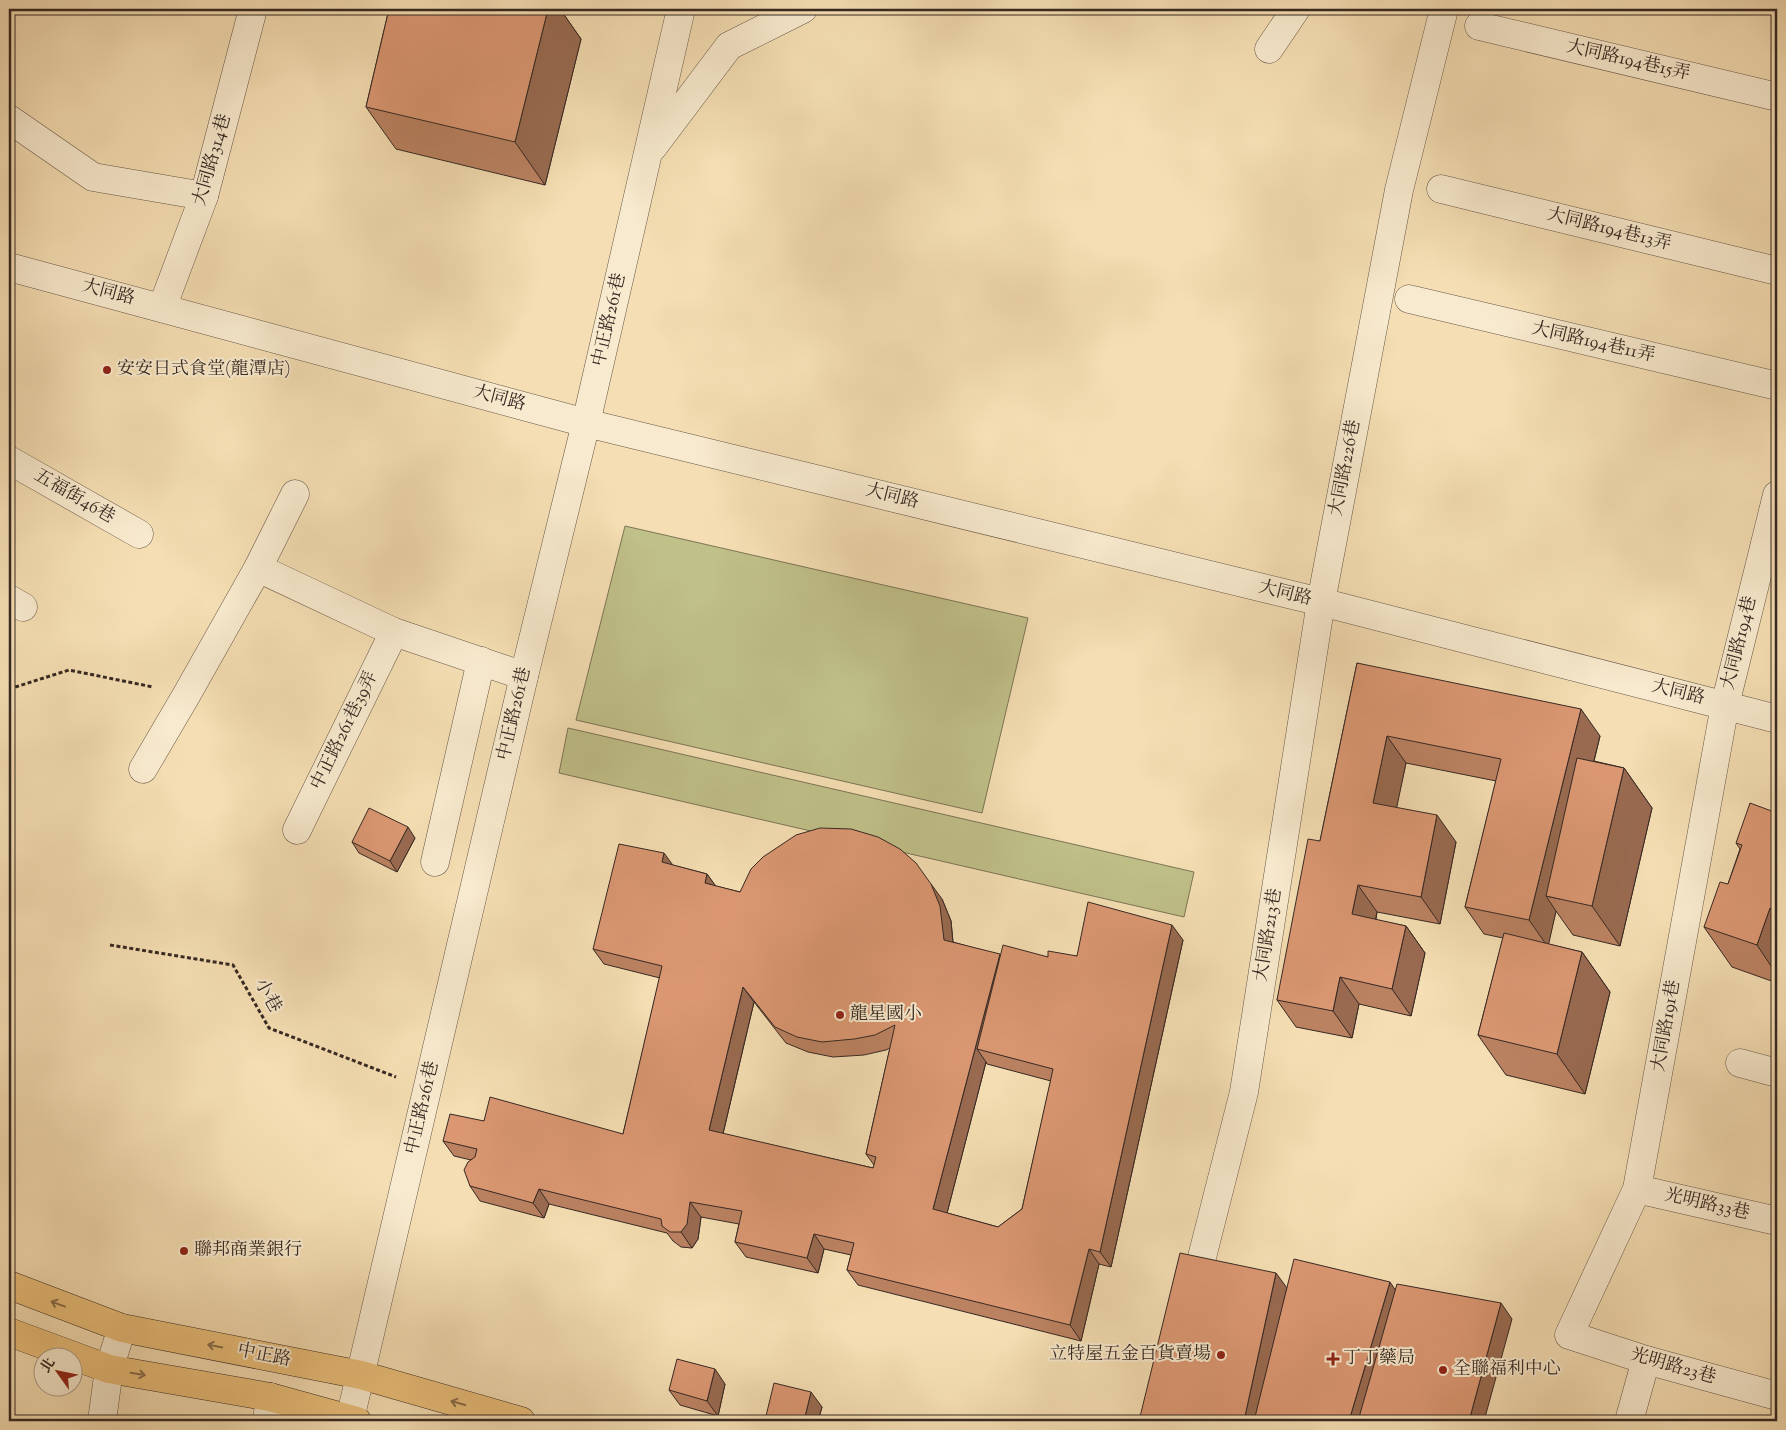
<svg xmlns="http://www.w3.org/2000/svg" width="1786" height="1430" viewBox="0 0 1786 1430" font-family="'Sorts Mill Goudy','Noto Serif TC',serif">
<rect width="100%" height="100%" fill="#f5deb3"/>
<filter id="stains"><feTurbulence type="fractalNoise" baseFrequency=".004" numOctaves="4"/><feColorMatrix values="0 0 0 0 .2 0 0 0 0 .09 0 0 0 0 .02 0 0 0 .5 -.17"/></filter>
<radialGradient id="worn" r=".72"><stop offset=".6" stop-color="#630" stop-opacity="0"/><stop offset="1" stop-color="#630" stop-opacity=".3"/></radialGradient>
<!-- green -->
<g fill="#c0c089" stroke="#7b7456">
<path d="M625,526L1028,618L982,813L576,720Z"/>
<path d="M568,728L1194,872L1184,917L559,773Z"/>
</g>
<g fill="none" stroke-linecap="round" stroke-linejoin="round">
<defs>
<g id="minor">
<path d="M1479,26L1777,97"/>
<path d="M1269,49L1296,9"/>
<path d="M9,119L93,177L204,196"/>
<path d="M653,147L729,46L803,9"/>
<path d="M1441,189L1777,271"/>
<path d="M9,267L586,423L1321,602L1777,719"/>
<path d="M1409,299L1777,386"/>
<path d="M162,308L204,196L253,9"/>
<path d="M9,460L139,534"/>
<path d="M1777,495L1725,705L1637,1189L1569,1335L1646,1360L1777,1396"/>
<path d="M258,568L295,494"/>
<path d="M9,599L23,607"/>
<path d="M143,769L187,694L258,568L394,632L524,676"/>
<path d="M297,830L394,632"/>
<path d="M435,862L481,661"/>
<path d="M1740,1063L1777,1073"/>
<path d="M1637,1189L1777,1221"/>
<path d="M1200,1265L1244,1092L1321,602L1399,190L1444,9"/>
<path d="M350,1419L524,676L586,423L681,9"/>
<path d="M102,1421L109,1369L122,1328"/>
<path d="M267,1421L270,1397"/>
<path d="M1629,1421L1646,1360"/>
</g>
<g id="major">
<path d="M9,1285L122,1328L361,1375L521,1421"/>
<path d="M9,1332L109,1369L270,1397L357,1421"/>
</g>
</defs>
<!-- minor casing -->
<use href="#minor" stroke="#665647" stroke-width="29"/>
<!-- major casing -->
<use href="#major" stroke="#362823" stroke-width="29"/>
<!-- path -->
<g stroke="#362823" stroke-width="3" stroke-dasharray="4 2.5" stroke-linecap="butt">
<path d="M9,689L69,670L153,687"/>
<path d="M110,945L233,965L269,1028L396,1077"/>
</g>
<!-- minor -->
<use href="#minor" stroke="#f8eace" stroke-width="28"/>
<!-- major -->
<use href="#major" stroke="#eabf7a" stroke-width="28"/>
</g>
<!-- wall -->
<g fill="#bb8262" stroke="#362823" fill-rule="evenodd">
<path d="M389,9H560L581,39L545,185L396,149L366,107Z"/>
<path d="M1357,663L1600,736L1594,761L1624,768L1652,808L1620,946L1573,935L1556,911L1548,944L1582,952L1610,992L1585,1094L1506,1075L1478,1035L1503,938L1484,934L1465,907L1496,781L1406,763L1396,808L1456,842L1440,924L1377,912L1376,920L1406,926L1425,953L1411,1016L1359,1004L1352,1038L1296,1027L1277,1000L1320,841Z"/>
<path d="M1777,813V983L1732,967L1704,927L1728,884L1740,849L1736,843Z"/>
<path d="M415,838L397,872L359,853L352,842Z"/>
<path d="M672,865L707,874L715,886L740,892L942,899L951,921L953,942L1001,956L1048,957L1077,956L1183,940L1111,1267L1099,1264L1081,1341L858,1285L847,1270L851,1255L824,1249L818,1273L746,1257L735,1242L739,1224L701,1217L698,1239L692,1248L681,1247L673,1241L667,1233L549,1204L544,1218L480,1201L470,1186L471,1160L454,1156L443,1141L484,1121L623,1134L660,978L604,964L593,949ZM754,1002L786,1043L808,1052L833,1057L864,1055L886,1050L890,1048L866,1154L874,1165L873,1168L723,1134ZM986,1062L987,1064L1051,1081L1022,1209L998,1227L947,1213Z"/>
<path d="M725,1384L718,1416L680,1405L669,1390Z"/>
<path d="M822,1407L818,1421H770L766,1416Z"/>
</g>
<!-- shaded-wall -->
<g fill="#996a50" stroke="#362823">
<path d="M548,9H560L581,39L545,185L515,142Z"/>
<path d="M1581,709L1600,736L1560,899L1546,896L1556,911L1548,947L1529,920Z"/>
<path d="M1387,736L1406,763L1392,830L1373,803Z"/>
<path d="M1624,768L1652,808L1620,946L1592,906Z"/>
<path d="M1437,815L1456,842L1440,924L1421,897Z"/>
<path d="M408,827L415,838L397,872L390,861Z"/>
<path d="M664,853L675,868L662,862Z"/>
<path d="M707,874L718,889L705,883Z"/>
<path d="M931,884L942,899L951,921L954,955L944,940Z"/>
<path d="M1358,885L1377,912L1371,941L1352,914Z"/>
<path d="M1770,908L1777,918V975L1757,945Z"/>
<path d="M1172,925L1183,940L1111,1267L1100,1252Z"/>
<path d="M1406,926L1425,953L1411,1016L1392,989Z"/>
<path d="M1582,952L1610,992L1585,1094L1557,1054Z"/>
<path d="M1000,954L1010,969L977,1049L986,1062L944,1225L933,1209Z"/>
<path d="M1340,977L1359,1004L1352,1038L1333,1011Z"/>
<path d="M743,987L754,1002L720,1146L709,1130Z"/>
<path d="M539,1189L549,1204L544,1218L533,1203Z"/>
<path d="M690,1202L701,1217L698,1239L692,1248L681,1232Z"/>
<path d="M814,1234L824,1249L818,1273L807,1258Z"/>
<path d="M1089,1249L1099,1264L1081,1341L1070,1325Z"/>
<path d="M1276,1273L1287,1288L1258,1421H1244Z"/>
<path d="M1390,1282L1400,1297L1364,1421H1349Z"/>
<path d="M1501,1303L1512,1319L1484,1421H1469Z"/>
<path d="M715,1369L725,1384L718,1416L707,1401Z"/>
<path d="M811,1392L822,1407L818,1421H804Z"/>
</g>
<!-- building -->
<g fill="#da9772" stroke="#362823" fill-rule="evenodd">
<path d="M389,9H548L515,142L366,107Z"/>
<path d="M1357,663L1581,709L1529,920L1465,907L1501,759L1387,736L1373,803L1437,815L1421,897L1358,885L1352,914L1406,926L1392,989L1340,977L1333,1011L1277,1000L1308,839L1320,841Z"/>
<path d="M1577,758L1624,768L1592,906L1546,896Z"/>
<path d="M1750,803L1777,813V910L1770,908L1757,945L1704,927L1720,882L1728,884L1742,845L1736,843Z"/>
<path d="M369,808L408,827L390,861L352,842Z"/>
<path d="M820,828L851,829L878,837L900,849L916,863L931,884L940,906L944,940L1000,954L933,1209L998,1227L1022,1209L1053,1069L977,1049L1003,945L1048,957V951L1077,956L1088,902L1172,925L1100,1252L1089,1249L1070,1325L847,1270L854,1243L814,1234L807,1258L735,1242L742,1211L690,1202L687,1224L681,1232H670L662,1226L661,1219L539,1189L533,1203L470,1186L464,1170L468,1162L475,1157L477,1149L443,1141L450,1114L484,1121L490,1097L623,1134L662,966L593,949L619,844L664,853L662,862L707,874L705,883L740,892L751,869L763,857L796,835ZM743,987L775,1027L797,1037L822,1042L854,1039L875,1035L895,1025L866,1154L876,1157L873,1168L709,1130Z"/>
<path d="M1504,933L1582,952L1557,1054L1478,1035Z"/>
<path d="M1180,1253L1276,1273L1244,1421H1139Z"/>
<path d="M1294,1259L1390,1282L1349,1421H1254Z"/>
<path d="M1397,1284L1501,1303L1469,1421H1358Z"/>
<path d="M677,1359L715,1369L707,1401L669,1390Z"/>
<path d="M774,1383L811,1392L804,1421H787L766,1416Z"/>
</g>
<!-- one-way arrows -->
<defs><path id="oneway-shaft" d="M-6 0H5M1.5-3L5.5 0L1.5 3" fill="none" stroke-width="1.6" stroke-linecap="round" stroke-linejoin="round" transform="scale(1.25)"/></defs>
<g stroke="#876c4a">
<use href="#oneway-shaft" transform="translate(58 1304) rotate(-159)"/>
<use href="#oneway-shaft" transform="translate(215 1346) rotate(-169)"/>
<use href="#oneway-shaft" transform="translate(138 1374) rotate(10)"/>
<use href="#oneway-shaft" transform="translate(458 1403) rotate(-164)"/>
</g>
<!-- markers -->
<g fill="#8f2418" stroke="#f8eace" stroke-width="2">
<circle cx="107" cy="370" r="5"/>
<circle cx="840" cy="1015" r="5"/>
<circle cx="184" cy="1251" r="5"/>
<circle cx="1221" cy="1355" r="5"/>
<path d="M1330.5 1351.5h5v5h5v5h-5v5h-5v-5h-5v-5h5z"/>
<circle cx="1443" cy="1370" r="5"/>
</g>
<g text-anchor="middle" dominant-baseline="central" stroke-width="4" stroke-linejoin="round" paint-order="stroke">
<!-- street labels -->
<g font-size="18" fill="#362823" stroke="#f8eace">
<text transform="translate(1628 61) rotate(13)">大同路194巷15弄</text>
<text transform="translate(213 160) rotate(-74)">大同路314巷</text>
<text transform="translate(1609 230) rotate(14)">大同路194巷13弄</text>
<text transform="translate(108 293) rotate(15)">大同路</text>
<text transform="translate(610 320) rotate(-77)">中正路261巷</text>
<text transform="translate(1593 343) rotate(13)">大同路194巷11弄</text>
<text transform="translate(499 399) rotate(15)">大同路</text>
<text transform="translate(1346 468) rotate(-79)">大同路226巷</text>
<text transform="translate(74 497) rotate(30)">五福街46巷</text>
<text transform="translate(892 497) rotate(14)">大同路</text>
<text transform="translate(1285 594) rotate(14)">大同路</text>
<text transform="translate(1740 643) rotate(-76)">大同路194巷</text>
<text transform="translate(1678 693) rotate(14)">大同路</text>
<text transform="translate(515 714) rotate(-77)">中正路261巷</text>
<text transform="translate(345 731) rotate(-64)">中正路261巷39弄</text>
<text transform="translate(1269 935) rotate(-81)">大同路213巷</text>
<text transform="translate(267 996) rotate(61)">小巷</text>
<text transform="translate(1667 1026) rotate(-80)">大同路191巷</text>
<text transform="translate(423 1108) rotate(-77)">中正路261巷</text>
<text transform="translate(1707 1205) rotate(13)">光明路33巷</text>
<text transform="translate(264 1356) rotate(11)">中正路</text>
<text transform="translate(1673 1367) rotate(16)">光明路23巷</text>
</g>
<!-- poi labels -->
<g font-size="18" fill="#362823" stroke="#f8eace" text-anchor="start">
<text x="117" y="370">安安日式食堂(龍潭店)</text>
<text x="850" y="1015">龍星國小</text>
<text x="194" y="1251">聯邦商業銀行</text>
<text x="1211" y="1355" text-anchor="end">立特屋五金百貨賣場</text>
<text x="1343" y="1359">丁丁藥局</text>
<text x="1453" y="1370">全聯福利中心</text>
</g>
</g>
<!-- margin -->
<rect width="1786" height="1430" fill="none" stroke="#f5deb3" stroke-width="30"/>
<rect x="10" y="10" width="1766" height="1410" fill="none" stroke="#362823" stroke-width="2.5"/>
<rect x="15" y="15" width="1756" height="1400" fill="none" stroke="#362823"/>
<!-- north arrow -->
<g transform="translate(58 1372) rotate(303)"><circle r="24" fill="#f8eace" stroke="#aa9c8a"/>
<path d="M0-4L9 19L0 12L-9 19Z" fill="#8f2418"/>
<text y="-8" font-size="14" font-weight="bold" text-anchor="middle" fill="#362823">北</text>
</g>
<rect width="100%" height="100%" filter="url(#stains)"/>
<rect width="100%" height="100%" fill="url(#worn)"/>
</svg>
